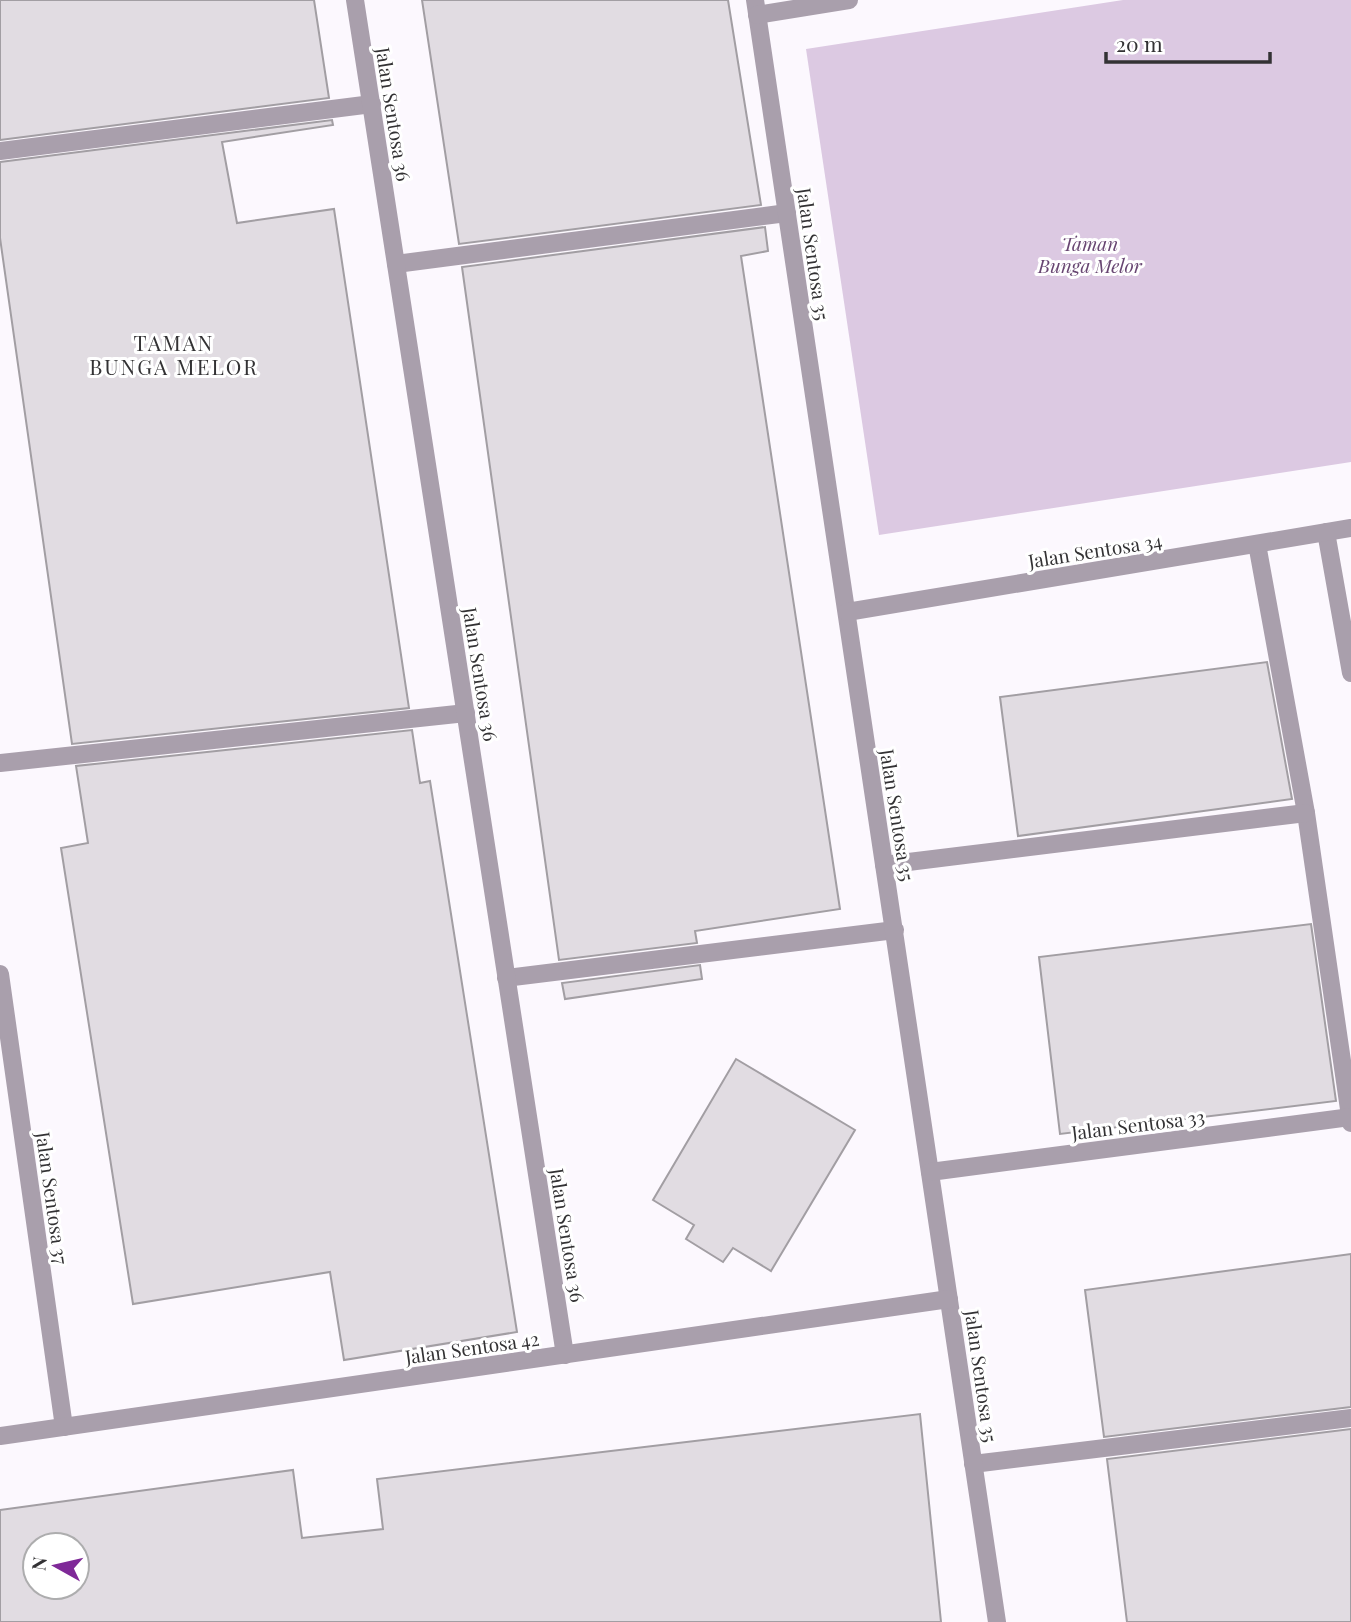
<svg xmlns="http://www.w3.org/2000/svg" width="1351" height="1622" viewBox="0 0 1351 1622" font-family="'Playfair Display',serif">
<rect width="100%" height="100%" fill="#fcf8fe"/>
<!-- green -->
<path fill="#dcc9e2" d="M1123,0H1351V462L879,535L806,49Z"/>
<!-- building -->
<g fill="#e1dce2" stroke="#a29ea3" stroke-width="2" fill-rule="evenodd">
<path d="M0,0H314L329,98L0,140Z"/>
<path d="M422,0H728L761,205L459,244Z"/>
<path d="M332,120L333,125L222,142L237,223L334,209L409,708L72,744L0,238V162Z"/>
<path d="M765,227L768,251L741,256L840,909L695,931L697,943L559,960L462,267Z"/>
<path d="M1267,662L1292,799L1018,836L1000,697Z"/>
<path d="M412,730L420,783L430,781L517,1332L344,1360L330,1272L133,1304L61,848L88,843L76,766Z"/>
<path d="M1311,924L1336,1101L1060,1134L1039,957Z"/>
<path d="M700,965L702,979L565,999L562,983Z"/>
<path d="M736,1059L855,1130L771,1271L733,1248L723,1262L686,1239L694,1225L653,1200Z"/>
<path d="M1351,1254V1407L1104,1437L1085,1290Z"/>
<path d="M920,1414L941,1622H0V1510L293,1470L302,1538L383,1529L377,1479ZM35,1545H77V1587H35Z"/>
<path d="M1351,1429V1622H1127L1107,1459Z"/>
</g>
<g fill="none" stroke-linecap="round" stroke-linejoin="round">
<!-- lane -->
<g stroke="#a99fac" stroke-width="18">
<path d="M0,151L372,104"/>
<path d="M396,264L787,213"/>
<path d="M1326,532L1351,673"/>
<path d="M1257,544L1306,813L1351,1123"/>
<path d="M0,763L466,713"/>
<path d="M884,865L1306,813"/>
<path d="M506,978L895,930"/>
<path d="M973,1464L1351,1418"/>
</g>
<!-- street -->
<g stroke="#a99fac" stroke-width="18">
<path d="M355,0L565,1355"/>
<path d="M755,0L997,1622"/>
<path d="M757,15L849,0"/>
<path d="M847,612L1351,528"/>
<path d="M0,974L64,1427"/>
<path d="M930,1172L1351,1117"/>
<path d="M0,1436L949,1299"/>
</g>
</g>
<g text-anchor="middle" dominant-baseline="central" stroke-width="6" stroke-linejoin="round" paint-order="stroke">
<!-- street labels -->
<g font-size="19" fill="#333234" stroke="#fff">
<text transform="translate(394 114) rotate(81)">Jalan Sentosa 36</text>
<text transform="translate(814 254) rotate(82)">Jalan Sentosa 35</text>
<text transform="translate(1095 550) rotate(-9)">Jalan Sentosa 34</text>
<text transform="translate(481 674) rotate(81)">Jalan Sentosa 36</text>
<text transform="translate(898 815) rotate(81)">Jalan Sentosa 35</text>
<text transform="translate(1138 1124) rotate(-7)">Jalan Sentosa 33</text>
<text transform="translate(53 1198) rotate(82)">Jalan Sentosa 37</text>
<text transform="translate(568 1235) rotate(81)">Jalan Sentosa 36</text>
<text transform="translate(472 1347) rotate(-8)">Jalan Sentosa 42</text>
<text transform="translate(982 1376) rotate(82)">Jalan Sentosa 35</text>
</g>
<!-- park labels -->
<g font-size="19" font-style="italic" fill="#684672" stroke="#fff">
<text x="1090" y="243">Taman<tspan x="1090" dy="22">Bunga Melor</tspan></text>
</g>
<!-- neighbourhood labels -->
<g font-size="21" letter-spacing="2" fill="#333234" stroke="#fff">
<text x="174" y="342">TAMAN<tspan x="174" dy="24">BUNGA MELOR</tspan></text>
</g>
</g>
<!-- north arrow -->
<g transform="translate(56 1566) rotate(278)"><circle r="33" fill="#ffffff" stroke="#adadae" stroke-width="2"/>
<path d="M0-5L12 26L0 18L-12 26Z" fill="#7f2998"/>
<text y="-10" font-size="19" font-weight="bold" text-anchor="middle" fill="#333234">N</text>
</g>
<!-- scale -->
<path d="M1106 52v10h164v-10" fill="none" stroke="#333234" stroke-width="3.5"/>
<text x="1116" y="52" font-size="21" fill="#333234" stroke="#ffffff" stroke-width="5" paint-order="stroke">20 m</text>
</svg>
